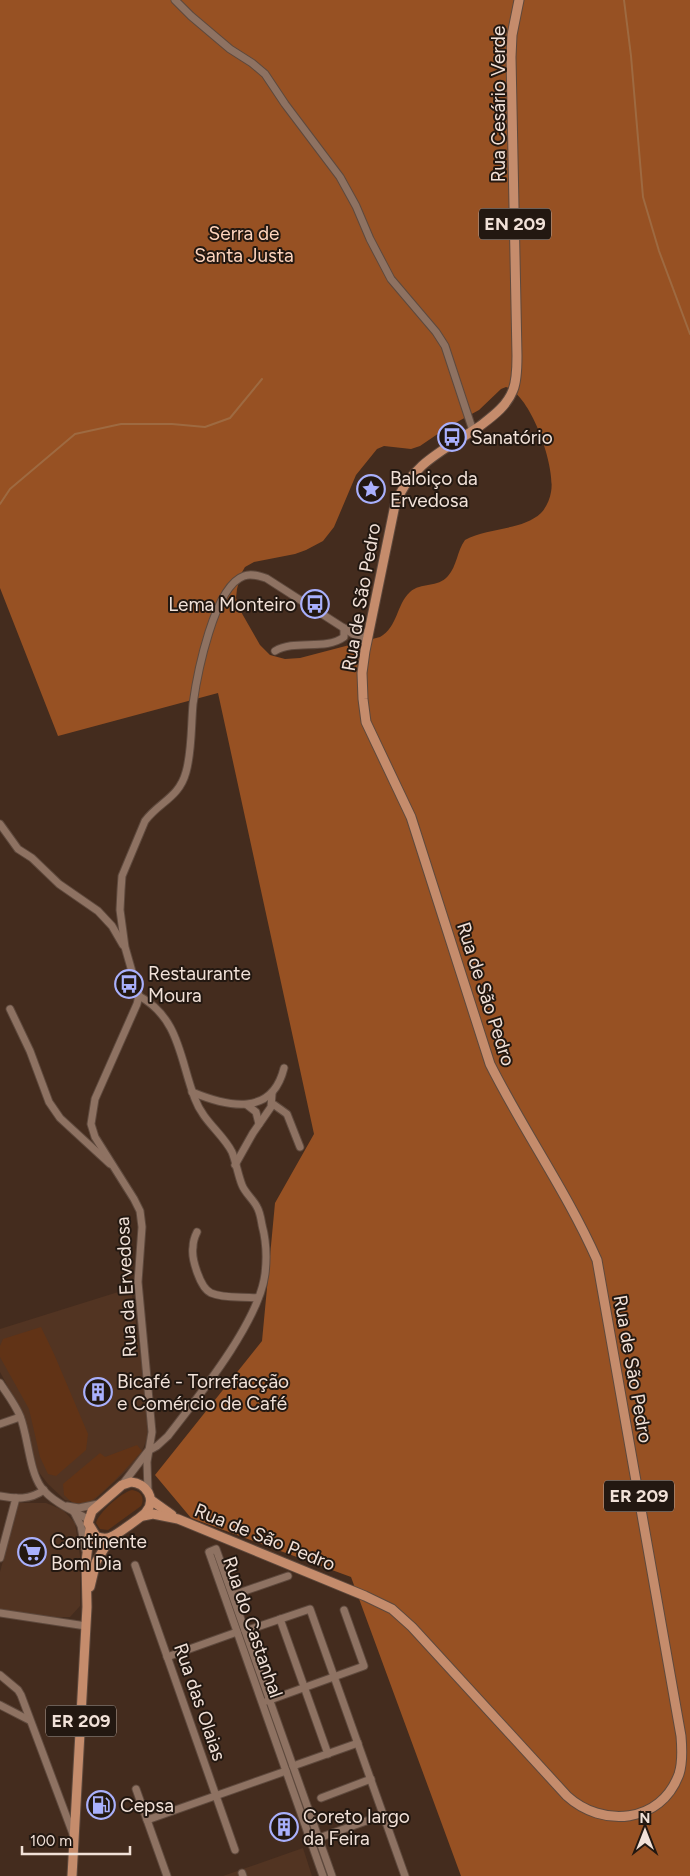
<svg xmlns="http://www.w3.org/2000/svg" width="690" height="1876" viewBox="0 0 690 1876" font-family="Figtree,sans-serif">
<rect width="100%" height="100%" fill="#442c1e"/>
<!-- built -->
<g fill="#523422">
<path d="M131,1288L144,1381L148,1436L139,1459L89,1505L65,1500L48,1484L38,1471L23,1415L0,1372V1329Z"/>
<path d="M19,1503H46L63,1510L75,1523L80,1556V1606L70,1617H51L0,1609V1572Z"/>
<path d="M303,1848L312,1876H223Z"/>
</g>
<!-- green -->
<g fill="#613316">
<path d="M41,1327L54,1354L88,1434L86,1450L56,1476L48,1474L40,1457L29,1409L0,1357V1346L3,1339Z"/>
<path d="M137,1445L142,1451C131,1463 98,1501 84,1504C76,1507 69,1500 64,1495L63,1484L100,1453L105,1457Z"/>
<path d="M132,1490C141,1491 145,1498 141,1506L108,1530L100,1529L96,1523C98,1513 122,1492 132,1490Z"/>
</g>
<!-- forest -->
<path fill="#975123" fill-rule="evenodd" d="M0,0H690V1876H461L351,1577L191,1518L155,1475L262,1341L275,1203L314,1134L218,693L58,736L0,588ZM506,387C531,395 556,467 551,492C550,499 546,508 541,513C522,531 488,527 465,540C457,551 457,566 448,576C438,588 421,582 410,592C396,605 398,627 380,637L300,658L285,659L270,655L260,645L240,610L236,598L237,589L241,574L245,567L254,562L295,554L306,550L323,541L334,527L356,475L377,449L384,446L411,449L420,446L448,427L479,410L501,389Z"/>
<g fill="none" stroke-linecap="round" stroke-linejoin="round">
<!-- stream -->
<g stroke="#9e6a41" stroke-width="2">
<path d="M624,0L631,56L643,197L659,251L690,334"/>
<path d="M0,504L10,489L75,434L121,424H172L205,427L230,418L262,379"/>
</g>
<defs>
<g id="minor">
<path d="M175,0L191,16L230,49L252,63L265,74L285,104L340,177L356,206L370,239L391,279L436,332L445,346L473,431"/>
<path d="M349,630L369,634"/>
<path d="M275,651C295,639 325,651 344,637V628"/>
<path d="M0,824L18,849L32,858L59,884L98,911L112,926L123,945"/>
<path d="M10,1009L30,1051L49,1102L60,1118L110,1164"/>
<path d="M192,1092C228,1107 272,1117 284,1068"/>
<path d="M273,1104L287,1114L300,1147"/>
<path d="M247,1105L256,1112L259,1124"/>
<path d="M235,1165L253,1133L271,1107L272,1094"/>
<path d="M197,1232C195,1236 193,1242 193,1247C191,1258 200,1288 211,1293C224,1299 244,1296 258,1298"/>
<path d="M0,1383C7,1394 15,1404 20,1416C28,1436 29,1470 41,1487C51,1501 73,1511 88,1519"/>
<path d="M0,1424L20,1417"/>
<path d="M122,1485L148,1451L157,1446L168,1436C198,1397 259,1322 265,1274C267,1258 266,1240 262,1225C261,1219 260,1212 257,1207C253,1199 245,1193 242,1185C238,1175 236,1162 232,1152C223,1134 203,1121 195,1099C180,1061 180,1018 139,996"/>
<path d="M148,1491L147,1462L152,1432L138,1282L142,1227L140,1211L134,1199L95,1137L91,1124L95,1099L137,1004L139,996L125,947L120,910L121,890L122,876L145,821C159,802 179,798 186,772C192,751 191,726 193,704C197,675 214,586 244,576C251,573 259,576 266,578L367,643"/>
<path d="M0,1496C16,1499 30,1500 44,1490"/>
<path d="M67,1506L79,1508L98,1504"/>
<path d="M74,1512L81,1526L85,1549"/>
<path d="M0,1558L16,1498"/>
<path d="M135,1565L235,1850"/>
<path d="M233,1595L288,1576"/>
<path d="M0,1613L86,1626"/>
<path d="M280,1619L328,1754"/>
<path d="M245,1631L310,1609L405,1876"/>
<path d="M167,1657L237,1632"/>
<path d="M0,1675L18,1690L21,1695L73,1834"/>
<path d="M267,1701L364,1666L344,1610"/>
<path d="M0,1705L29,1720"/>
<path d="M293,1766L358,1743"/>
<path d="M136,1789L167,1876"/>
<path d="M321,1798L371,1779"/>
<path d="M147,1820L286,1771"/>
<path d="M316,1839L383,1815"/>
<path d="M242,1873L243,1876"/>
<path d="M323,1876L209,1552L216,1549L332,1876"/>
</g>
<g id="major">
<path d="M131,1482C146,1483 157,1499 146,1512C143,1516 116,1535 111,1537C106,1539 100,1538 96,1536L88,1523L92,1511L122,1485Z"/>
<path d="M151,1500L172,1515"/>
<path d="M143,1516L153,1514L178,1519L365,1596L392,1609L412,1627L567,1796C602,1828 661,1824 679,1774C683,1762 682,1748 681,1736L597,1260C567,1192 523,1130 490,1064L411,817L366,722L363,699L362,673L365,651L395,505C410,464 446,449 480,426C493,416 507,406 513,390C517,380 517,367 517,356L511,57L512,35L519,0"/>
<path d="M90,1587L96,1562L111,1537"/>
<path d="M72,1876L87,1607L86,1562L90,1528"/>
</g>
</defs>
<!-- minor casing -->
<use href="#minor" stroke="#5e493d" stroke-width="9"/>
<!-- major casing -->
<use href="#major" stroke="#5e493d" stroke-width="11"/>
<!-- minor -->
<use href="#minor" stroke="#8e7262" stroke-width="7"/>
<!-- major -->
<use href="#major" stroke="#c58c6c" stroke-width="9"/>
</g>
<!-- icons -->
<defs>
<symbol id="bus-ring" viewBox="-11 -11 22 22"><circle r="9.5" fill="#231811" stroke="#a9b0fc" stroke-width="1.5"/><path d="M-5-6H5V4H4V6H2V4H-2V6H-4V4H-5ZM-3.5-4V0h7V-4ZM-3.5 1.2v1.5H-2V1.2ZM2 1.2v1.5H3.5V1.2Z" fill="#a9b0fc"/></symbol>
<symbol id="sight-ring" viewBox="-11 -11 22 22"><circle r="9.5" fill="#231811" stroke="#a9b0fc" stroke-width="1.5"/><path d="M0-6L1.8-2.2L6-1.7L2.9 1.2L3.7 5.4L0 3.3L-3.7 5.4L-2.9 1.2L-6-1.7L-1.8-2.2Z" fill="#a9b0fc"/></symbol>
<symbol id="building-ring" viewBox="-11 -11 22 22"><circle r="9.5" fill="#231811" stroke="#a9b0fc" stroke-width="1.5"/><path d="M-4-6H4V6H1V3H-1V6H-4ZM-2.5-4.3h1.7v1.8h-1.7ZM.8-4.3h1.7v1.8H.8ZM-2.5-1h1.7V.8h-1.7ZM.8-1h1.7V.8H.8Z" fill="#a9b0fc"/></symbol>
<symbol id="supermarket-ring" viewBox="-11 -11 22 22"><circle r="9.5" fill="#231811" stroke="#a9b0fc" stroke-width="1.5"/><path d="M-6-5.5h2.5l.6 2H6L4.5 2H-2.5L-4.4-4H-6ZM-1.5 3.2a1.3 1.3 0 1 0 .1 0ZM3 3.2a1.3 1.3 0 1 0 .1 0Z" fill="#a9b0fc"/></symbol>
<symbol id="fuel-ring" viewBox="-11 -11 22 22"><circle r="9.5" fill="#231811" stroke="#a9b0fc" stroke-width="1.5"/><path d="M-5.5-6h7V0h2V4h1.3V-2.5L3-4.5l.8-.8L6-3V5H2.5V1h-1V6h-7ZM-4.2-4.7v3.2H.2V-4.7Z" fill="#a9b0fc"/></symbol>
</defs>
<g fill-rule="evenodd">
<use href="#bus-ring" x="436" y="421" width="32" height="32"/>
<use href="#sight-ring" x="355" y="473" width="32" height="32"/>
<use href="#bus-ring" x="299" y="588" width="32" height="32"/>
<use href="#bus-ring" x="113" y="968" width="32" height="32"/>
<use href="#building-ring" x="82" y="1376" width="32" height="32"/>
<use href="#supermarket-ring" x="16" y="1536" width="32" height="32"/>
<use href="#fuel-ring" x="85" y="1789" width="32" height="32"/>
<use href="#building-ring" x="268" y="1811" width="32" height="32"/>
</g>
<g text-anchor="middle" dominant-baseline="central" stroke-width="4" stroke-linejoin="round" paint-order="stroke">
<!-- shield labels -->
<g fill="#231811" stroke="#b3a59c" stroke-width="1">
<rect x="479" y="208.5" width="72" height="31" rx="4"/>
<rect x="604" y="1480.5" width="70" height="31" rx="4"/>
<rect x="46" y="1705.5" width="70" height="31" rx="4"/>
</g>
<g font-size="18" font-weight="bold" fill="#f1e1d8">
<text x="515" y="224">EN 209</text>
<text x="639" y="1496">ER 209</text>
<text x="81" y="1721">ER 209</text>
</g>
<!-- street labels -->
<g font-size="19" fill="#f1e1d8" stroke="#231811">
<text transform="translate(498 104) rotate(-90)">Rua Cesário Verde</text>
<text transform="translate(361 597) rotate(-80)">Rua de São Pedro</text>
<text transform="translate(486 994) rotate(72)">Rua de São Pedro</text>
<text transform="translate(126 1287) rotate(-93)">Rua da Ervedosa</text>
<text transform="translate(633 1369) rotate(80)">Rua de São Pedro</text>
<text transform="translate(265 1537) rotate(22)">Rua de São Pedro</text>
<text transform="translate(253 1627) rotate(71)">Rua do Castanhal</text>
<text transform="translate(200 1702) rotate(71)">Rua das Olaias</text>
</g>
<!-- park labels -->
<g font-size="19" fill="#ffd5be" stroke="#231811">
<text x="244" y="233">Serra de<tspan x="244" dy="22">Santa Justa</tspan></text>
</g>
<!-- poi labels -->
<g font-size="19" fill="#f1e1d8" stroke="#231811" text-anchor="start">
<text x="471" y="437">Sanatório</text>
<text x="390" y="478">Baloiço da<tspan x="390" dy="22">Ervedosa</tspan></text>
<text x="296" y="604" text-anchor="end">Lema Monteiro</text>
<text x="148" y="973">Restaurante<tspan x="148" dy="22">Moura</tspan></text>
<text x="117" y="1381">Bicafé - Torrefacção<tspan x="117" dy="22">e Comércio de Café</tspan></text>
<text x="51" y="1541">Continente<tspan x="51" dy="22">Bom Dia</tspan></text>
<text x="120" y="1805">Cepsa</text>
<text x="303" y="1816">Coreto largo<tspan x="303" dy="22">da Feira</tspan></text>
</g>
</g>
<!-- north arrow -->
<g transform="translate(645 1831)" stroke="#231811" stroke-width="4" paint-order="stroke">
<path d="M0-4L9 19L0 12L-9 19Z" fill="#f1e1d8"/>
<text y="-8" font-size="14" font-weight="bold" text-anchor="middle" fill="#f1e1d8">N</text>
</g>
<!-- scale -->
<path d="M22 1846v8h108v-8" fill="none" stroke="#f1e1d8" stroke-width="2.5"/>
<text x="30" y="1846" font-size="15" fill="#f1e1d8" stroke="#231811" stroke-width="4" paint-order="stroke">100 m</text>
</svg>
